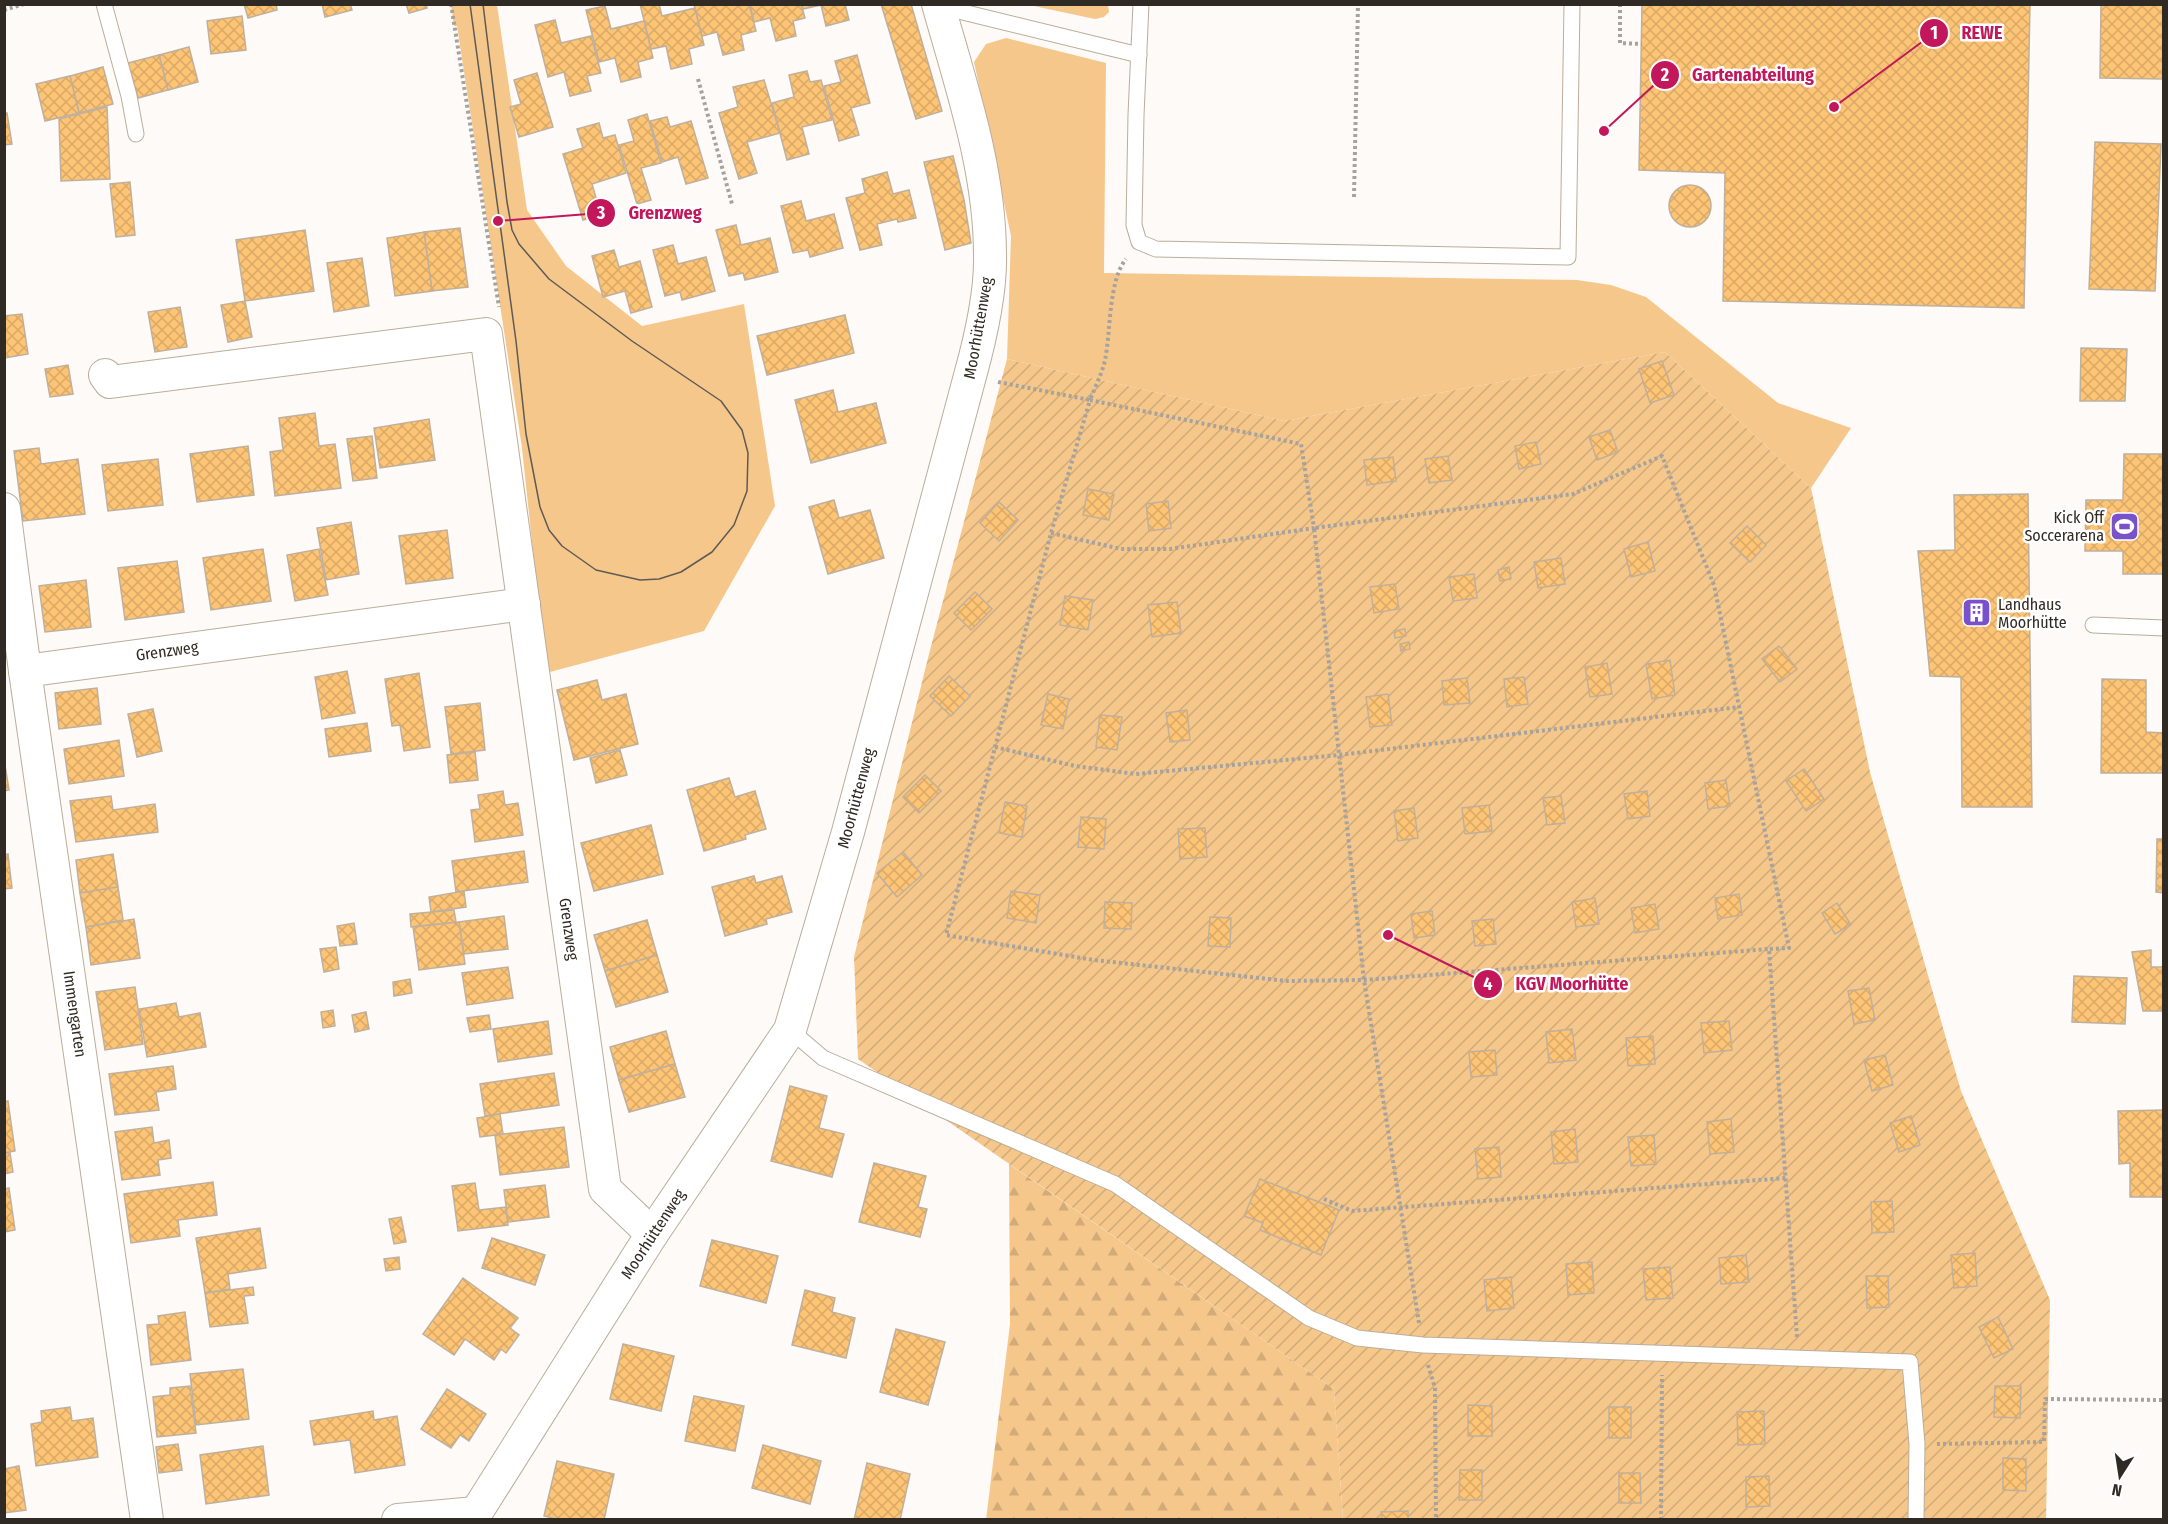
<svg xmlns="http://www.w3.org/2000/svg" width="2168" height="1524" viewBox="0 0 2168 1524" font-family="'Fira Sans Condensed',sans-serif">
<defs>
<pattern id="forest-firs" width="22" height="20" patternUnits="userSpaceOnUse" patternTransform="scale(1.5)"><rect width="22" height="20" fill="#f5c78b"/><path d="M5 1l3.5 6h-7zM16 11l3.5 6h-7z" fill="#d2ab78"/></pattern>
<pattern id="garden-furrows" width="10" height="10" patternUnits="userSpaceOnUse" patternTransform="scale(1.5)"><rect width="10" height="10" fill="#f5c78b"/><path d="M-1 1l2-2M0 10L10 0M9 11l2-2" fill="none" stroke="#d2ab78"/></pattern>
<pattern id="building-cross-hatch" width="8" height="8" patternUnits="userSpaceOnUse" patternTransform="scale(1.5)"><rect width="8" height="8" fill="#fdc475"/><path d="M0 0l8 8M0 8l8-8" fill="none" stroke="#d9a965"/></pattern>
</defs>
<rect width="100%" height="100%" fill="#fdfaf7"/>
<!-- grass -->
<g fill="#f5c78b">
<path d="M451,5H497L527,210L566,266L642,326L744,304L775,506L704,631L546,673L522,448L457,26H454Z"/>
<path d="M1029,5H1108L1109,12L1104,17L1095,19Z"/>
<path d="M1006,38L1106,63L1104,273L1577,280L1611,285L1646,297L1778,403L1851,428L1811,488L1665,352L1284,421L1007,359L1011,236L974,62L986,44Z"/>
</g>
<!-- forest -->
<path fill="url(#forest-firs)" d="M1009,1164L1334,1389L1343,1519L986,1520L1010,1324Z"/>
<!-- garden -->
<path fill="url(#garden-furrows)" d="M1665,352L1811,488L1870,772L1961,1091L2050,1300L2046,1519H1343L1334,1389L858,1059L854,957L929,654L1007,359L1284,421Z"/>
<!-- building -->
<g fill="url(#building-cross-hatch)" stroke="#bfb09e" stroke-width="1.5">
<path d="M244,4H276L277,10L248,18Z"/>
<path d="M322,4H350L352,10L325,17Z"/>
<path d="M406,4H426L427,8L409,13Z"/>
<path d="M640,4H659L662,16L695,8L704,45L689,49L692,64L671,69L666,46L651,49Z"/>
<path d="M694,4H749L756,31L741,35L744,50L723,55L717,32L702,36Z"/>
<path d="M750,4H801L805,18L793,21L796,36L776,41L770,18L754,22Z"/>
<path d="M802,4H845L849,20L826,26L821,5L803,9Z"/>
<path d="M881,4H911L942,111L916,119Z"/>
<path d="M1642,4H2030L2024,308L1723,301L1725,173L1639,170Z"/>
<path d="M2101,4H2164V79L2100,78Z"/>
<path d="M605,6L611,29L644,21L653,58L638,62L641,77L621,82L615,58L599,62L586,10Z"/>
<path d="M242,16L246,50L211,54L207,21Z"/>
<path d="M555,20L561,43L591,36L601,73L587,76L591,91L570,96L564,72L548,77L535,25Z"/>
<path d="M189,47L198,82L168,90L159,55Z"/>
<path d="M159,55L168,90L138,98L128,63Z"/>
<path d="M857,55L870,103L851,108L859,135L839,141L824,86L841,82L835,61Z"/>
<path d="M103,67L113,104L79,113L70,76Z"/>
<path d="M807,71L810,82L821,80L832,120L802,127L809,154L787,160L772,103L794,97L789,75Z"/>
<path d="M537,73L553,127L519,137L510,107L521,104L514,80Z"/>
<path d="M70,76L79,113L45,121L36,84Z"/>
<path d="M764,80L780,133L747,142L757,173L739,179L719,113L738,107L733,87Z"/>
<path d="M107,107L110,179L61,181L59,119Z"/>
<path d="M4,113H7L12,144L4,145Z"/>
<path d="M647,114L661,163L641,168L651,200L637,204L619,145L634,141L628,120Z"/>
<path d="M667,117L670,127L691,121L708,178L686,184L678,157L662,162L650,121Z"/>
<path d="M599,123L603,138L615,135L626,173L592,184L601,215L583,220L563,154L583,148L577,129Z"/>
<path d="M2095,142L2161,144L2155,291L2089,289Z"/>
<path d="M953,156L964,200L971,243L945,250L924,162Z"/>
<path d="M887,172L893,194L909,190L916,218L898,222L897,219L877,224L882,245L860,250L846,198L865,193L862,179Z"/>
<path d="M130,182L135,235L116,237L110,184Z"/>
<circle cx="1690" cy="206" r="21"/>
<path d="M801,201L806,221L834,214L843,248L810,257L808,250L793,253L781,206Z"/>
<path d="M736,225L741,245L770,238L778,272L745,280L743,273L729,276L716,230Z"/>
<path d="M460,228L468,287L432,291L424,232Z"/>
<path d="M305,230L314,291L245,301L236,240Z"/>
<path d="M424,232L432,291L395,296L387,238Z"/>
<path d="M673,245L678,264L706,257L715,291L682,300L680,292L665,296L653,250Z"/>
<path d="M614,250L619,267L640,261L652,307L631,313L625,291L603,297L592,256Z"/>
<path d="M362,258L369,306L334,312L327,263Z"/>
<path d="M245,301L252,337L228,342L221,305Z"/>
<path d="M180,307L187,347L155,352L148,312Z"/>
<path d="M22,314L28,354L4,358V316Z"/>
<path d="M845,315L854,353L767,375L757,336Z"/>
<path d="M2081,348L2127,349L2125,401H2080Z"/>
<path d="M1662,361L1674,395L1650,403L1639,369Z"/>
<path d="M68,365L73,394L50,397L45,369Z"/>
<path d="M833,390L838,412L876,403L886,443L811,463L795,400Z"/>
<path d="M315,413L319,446L335,444L341,488L275,496L270,452L283,450L279,418Z"/>
<path d="M429,419L435,460L380,468L374,428Z"/>
<path d="M1610,430L1618,452L1597,460L1589,437Z"/>
<path d="M372,436L377,478L353,481L347,439Z"/>
<path d="M1536,442L1541,464L1519,469L1515,446Z"/>
<path d="M248,446L254,495L197,502L190,454Z"/>
<path d="M39,448L41,464L78,459L85,514L23,521L14,451Z"/>
<path d="M2124,454H2164V574H2123V551H2085L2086,500H2123Z"/>
<path d="M1448,456L1452,480L1429,483L1425,459Z"/>
<path d="M1393,457L1396,481L1367,485L1364,460Z"/>
<path d="M158,459L163,505L108,511L102,465Z"/>
<path d="M1088,489L1114,494L1109,520L1083,515Z"/>
<path d="M2028,494L2032,807H1962L1961,677L1930,676L1918,551L1955,550L1954,495Z"/>
<path d="M834,500L839,518L870,510L884,558L828,574L809,507Z"/>
<path d="M1168,501L1171,528L1149,531L1146,504Z"/>
<path d="M999,502L1018,520L999,541L980,523Z"/>
<path d="M351,522L359,574L326,580L317,528Z"/>
<path d="M1747,526L1766,545L1750,562L1730,543Z"/>
<path d="M447,530L453,578L406,584L399,536Z"/>
<path d="M1648,542L1655,571L1631,577L1624,549Z"/>
<path d="M263,549L271,601L211,610L203,558Z"/>
<path d="M319,549L328,595L295,601L287,555Z"/>
<path d="M1561,558L1565,584L1538,588L1534,562Z"/>
<path d="M177,561L184,612L125,620L118,568Z"/>
<path d="M1509,567L1511,579L1500,581L1498,570Z"/>
<path d="M1474,574L1477,598L1453,601L1449,577Z"/>
<path d="M86,580L91,627L45,632L39,586Z"/>
<path d="M1395,584L1399,609L1374,613L1370,587Z"/>
<path d="M975,592L992,609L971,630L954,613Z"/>
<path d="M1065,596L1093,600L1088,630L1060,625Z"/>
<path d="M1177,602L1181,633L1152,637L1148,605Z"/>
<path d="M1405,629L1406,636L1395,638L1394,631Z"/>
<path d="M1409,642L1410,649L1401,651L1400,644Z"/>
<path d="M1779,646L1797,669L1780,682L1762,659Z"/>
<path d="M1670,660L1675,695L1652,699L1646,664Z"/>
<path d="M1607,663L1612,694L1590,697L1585,667Z"/>
<path d="M347,671L355,713L322,719L315,677Z"/>
<path d="M419,673L430,747L404,751L400,725L392,726L385,679Z"/>
<path d="M949,676L970,696L951,716L930,696Z"/>
<path d="M1524,677L1528,704L1507,707L1504,679Z"/>
<path d="M1467,678L1470,703L1444,705L1442,681Z"/>
<path d="M2102,679L2146,680V732L2164,733V773H2101Z"/>
<path d="M597,680L602,700L626,694L638,744L574,760L557,690Z"/>
<path d="M97,688L101,724L59,729L55,693Z"/>
<path d="M1048,694L1069,699L1063,729L1041,725Z"/>
<path d="M1388,694L1392,725L1370,727L1366,697Z"/>
<path d="M480,703L485,750L451,754L445,707Z"/>
<path d="M153,709L162,751L137,757L128,714Z"/>
<path d="M1187,710L1190,740L1170,742L1166,713Z"/>
<path d="M1100,715L1122,717L1117,750L1096,747Z"/>
<path d="M367,723L371,751L329,757L325,729Z"/>
<path d="M119,740L124,776L69,784L64,749Z"/>
<path d="M620,750L627,775L596,783L590,758Z"/>
<path d="M475,752L478,780L450,783L447,755Z"/>
<path d="M4,759L9,790L4,791Z"/>
<path d="M1804,769L1824,799L1806,811L1786,781Z"/>
<path d="M925,775L941,791L919,813L903,797Z"/>
<path d="M729,778L735,797L755,791L766,829L745,835L746,839L704,851L687,790Z"/>
<path d="M1726,780L1730,806L1708,809L1705,783Z"/>
<path d="M503,791L505,805L518,803L523,835L475,842L471,810L480,809L478,795Z"/>
<path d="M1647,791L1650,816L1628,819L1624,794Z"/>
<path d="M111,796L113,810L155,804L158,832L76,842L70,801Z"/>
<path d="M1561,796L1565,823L1547,825L1543,798Z"/>
<path d="M1005,802L1027,806L1022,837L999,833Z"/>
<path d="M1489,805L1492,831L1465,834L1462,808Z"/>
<path d="M1414,808L1418,838L1398,841L1394,811Z"/>
<path d="M1081,817L1106,819L1104,849L1078,847Z"/>
<path d="M651,825L663,874L594,891L581,843Z"/>
<path d="M1205,828L1207,857L1180,859L1178,829Z"/>
<path d="M2157,839H2164V893L2156,892Z"/>
<path d="M524,851L528,882L456,892L452,861Z"/>
<path d="M903,852L922,875L897,897L877,873Z"/>
<path d="M8,854L12,888L4,889V855Z"/>
<path d="M113,854L118,887L80,893L76,860Z"/>
<path d="M754,876L756,883L782,876L792,912L766,919L767,924L725,936L712,887Z"/>
<path d="M118,887L123,920L86,927L80,893Z"/>
<path d="M464,891L466,907L431,912L429,897Z"/>
<path d="M1011,891L1040,895L1036,923L1007,918Z"/>
<path d="M1739,894L1742,915L1718,919L1715,898Z"/>
<path d="M1595,898L1599,924L1576,927L1572,902Z"/>
<path d="M1105,902L1132,903L1131,929L1104,928Z"/>
<path d="M1837,903L1851,925L1835,934L1822,913Z"/>
<path d="M1655,904L1659,929L1635,933L1631,908Z"/>
<path d="M454,910L456,922L411,927L410,914Z"/>
<path d="M1432,911L1435,935L1414,938L1411,914Z"/>
<path d="M504,916L508,949L464,954L459,922Z"/>
<path d="M1210,917L1231,918L1230,947L1208,946Z"/>
<path d="M134,919L140,958L91,965L86,927Z"/>
<path d="M1493,919L1496,944L1475,946L1472,921Z"/>
<path d="M647,920L657,955L605,971L594,935Z"/>
<path d="M459,922L465,964L419,970L413,927Z"/>
<path d="M354,923L357,944L340,946L337,926Z"/>
<path d="M336,947L339,969L324,972L320,949Z"/>
<path d="M2151,950V967H2163V1011H2143L2132,952Z"/>
<path d="M657,955L668,992L616,1007L605,971Z"/>
<path d="M508,967L513,998L467,1005L462,973Z"/>
<path d="M2074,976L2127,978L2125,1024L2072,1022Z"/>
<path d="M410,979L412,993L394,996L393,982Z"/>
<path d="M135,987L143,1044L105,1050L96,992Z"/>
<path d="M1869,988L1875,1020L1854,1024L1848,991Z"/>
<path d="M176,1003L179,1017L200,1013L206,1047L147,1057L139,1009Z"/>
<path d="M333,1010L335,1026L323,1028L321,1012Z"/>
<path d="M366,1012L369,1029L355,1032L352,1015Z"/>
<path d="M489,1015L491,1029L470,1032L467,1018Z"/>
<path d="M548,1021L552,1054L498,1062L493,1029Z"/>
<path d="M1729,1021L1732,1050L1704,1053L1701,1023Z"/>
<path d="M1572,1029L1576,1060L1549,1063L1546,1032Z"/>
<path d="M666,1031L675,1064L619,1080L610,1047Z"/>
<path d="M1653,1036L1655,1064L1628,1066L1626,1038Z"/>
<path d="M1495,1050L1497,1075L1471,1077L1469,1052Z"/>
<path d="M1885,1055L1893,1085L1872,1091L1864,1060Z"/>
<path d="M675,1064L685,1097L629,1112L619,1080Z"/>
<path d="M173,1066L176,1089L156,1092L159,1110L115,1115L109,1074Z"/>
<path d="M554,1073L559,1105L485,1116L480,1084Z"/>
<path d="M790,1086L827,1096L819,1128L844,1134L832,1177L771,1161Z"/>
<path d="M8,1101L15,1151L4,1153V1102Z"/>
<path d="M2164,1110V1197H2130V1163L2119,1164L2118,1111Z"/>
<path d="M500,1114L503,1134L480,1137L477,1118Z"/>
<path d="M1911,1116L1920,1145L1899,1152L1890,1123Z"/>
<path d="M1731,1119L1734,1152L1710,1154L1707,1122Z"/>
<path d="M152,1127L154,1143L169,1140L171,1158L158,1160L160,1175L122,1180L115,1132Z"/>
<path d="M564,1127L569,1167L500,1175L495,1135Z"/>
<path d="M1575,1129L1578,1162L1554,1164L1551,1132Z"/>
<path d="M1654,1135L1656,1164L1631,1166L1628,1137Z"/>
<path d="M1499,1147L1501,1177L1478,1179L1475,1149Z"/>
<path d="M4,1153H10L13,1172L4,1174Z"/>
<path d="M874,1163L926,1176L918,1207L927,1209L920,1237L859,1222Z"/>
<path d="M1260,1179L1339,1210L1321,1255L1260,1230L1263,1223L1244,1216Z"/>
<path d="M213,1182L217,1215L178,1220L180,1236L131,1243L124,1194Z"/>
<path d="M475,1183L479,1210L506,1207L508,1225L458,1231L452,1186Z"/>
<path d="M545,1185L549,1217L508,1222L504,1190Z"/>
<path d="M9,1188L15,1230L4,1232V1189Z"/>
<path d="M1892,1201L1894,1232L1872,1233L1871,1202Z"/>
<path d="M401,1217L406,1242L394,1244L389,1219Z"/>
<path d="M260,1228L266,1268L228,1274L230,1289L205,1293L196,1238Z"/>
<path d="M492,1238L545,1255L535,1285L482,1268Z"/>
<path d="M712,1240L778,1256L766,1303L700,1286Z"/>
<path d="M1975,1253L1977,1286L1954,1288L1951,1255Z"/>
<path d="M1746,1255L1749,1282L1721,1284L1719,1258Z"/>
<path d="M399,1257L400,1269L386,1271L384,1259Z"/>
<path d="M1592,1262L1594,1293L1568,1295L1566,1264Z"/>
<path d="M1670,1267L1673,1298L1646,1300L1643,1269Z"/>
<path d="M1866,1276H1888L1889,1307L1867,1308Z"/>
<path d="M1511,1277L1514,1308L1487,1311L1484,1280Z"/>
<path d="M463,1278L518,1318L510,1328L519,1335L506,1353L501,1349L494,1360L465,1339L454,1355L423,1334Z"/>
<path d="M253,1287L254,1295L244,1296L248,1323L210,1327L205,1293Z"/>
<path d="M805,1290L835,1298L832,1312L855,1318L846,1358L792,1345Z"/>
<path d="M185,1312L191,1360L151,1365L147,1325L159,1324L158,1316Z"/>
<path d="M1998,1317L2013,1349L1994,1358L1979,1327Z"/>
<path d="M896,1329L945,1342L928,1405L880,1392Z"/>
<path d="M623,1344L674,1356L661,1411L610,1399Z"/>
<path d="M243,1369L249,1419L196,1425L190,1374Z"/>
<path d="M190,1386L196,1433L157,1437L153,1397L170,1395V1388Z"/>
<path d="M1995,1386H2021L2020,1418L1994,1417Z"/>
<path d="M447,1389L486,1414L469,1441L460,1435L451,1448L421,1429Z"/>
<path d="M694,1396L744,1406L735,1451L685,1441Z"/>
<path d="M1468,1405L1492,1406V1436H1468Z"/>
<path d="M70,1407L72,1421L93,1418L98,1457L36,1466L31,1424L42,1422L41,1411Z"/>
<rect x="1609" y="1407" width="22" height="31"/>
<path d="M373,1411L374,1420L397,1416L405,1465L355,1473L350,1440L314,1445L310,1421Z"/>
<path d="M1764,1411L1765,1444L1738,1445L1737,1412Z"/>
<path d="M178,1444L182,1470L159,1473L156,1447Z"/>
<path d="M763,1445L821,1461L810,1504L752,1488Z"/>
<path d="M263,1446L269,1495L206,1504L200,1455Z"/>
<path d="M2003,1458L2026,1459V1491L2003,1490Z"/>
<path d="M557,1461L614,1474L604,1520H560L544,1516Z"/>
<path d="M867,1463L910,1474L900,1520H854Z"/>
<path d="M19,1466L26,1510L4,1513V1469Z"/>
<path d="M1460,1470H1482V1500H1459Z"/>
<path d="M1619,1473H1640L1641,1503H1619Z"/>
<path d="M1769,1476L1770,1506L1746,1507V1477Z"/>
<path d="M1408,1511V1520H1382L1381,1512Z"/>
</g>
<g fill="none" stroke-linecap="round" stroke-linejoin="round">
<defs>
<g id="service">
<path d="M104,4L129,96L136,134"/>
<path d="M1141,4L1136,115L1134,225L1139,242L1156,249L1568,257L1572,4"/>
<path d="M938,6L1139,55"/>
<path d="M2093,625L2164,628"/>
<path d="M790,1030L823,1058L1115,1184L1309,1318L1357,1338L1423,1345L1910,1362L1917,1444L1916,1520"/>
</g>
<g id="minor">
<path d="M105,375L110,382L486,334L605,1189L652,1234"/>
<path d="M4,509L25,671L147,1520"/>
<path d="M25,671L524,604"/>
<path d="M476,1513L652,1234L790,1030L848,832L970,376C980,340 991,292 990,255C990,169 961,86 938,4"/>
<path d="M398,1520L476,1513"/>
</g>
</defs>
<!-- service casing -->
<use href="#service" stroke="#bbad9b" stroke-width="17"/>
<!-- minor casing -->
<use href="#minor" stroke="#bbad9b" stroke-width="34"/>
<!-- path -->
<g stroke="#a6a29e" stroke-width="4" stroke-dasharray="3 3" stroke-linecap="butt">
<path d="M451,4L499,307"/>
<path d="M1620,4V43L1642,44"/>
<path d="M4,10L24,4"/>
<path d="M698,79L732,204"/>
<path d="M1354,197L1358,4"/>
<path d="M998,382L1090,400C1095,387 1102,374 1105,360C1111,332 1108,281 1126,259"/>
<path d="M1051,533L1121,549H1170L1314,528L1301,444L1090,400L1051,533L946,935L1094,960L1287,981L1364,980L1769,949"/>
<path d="M995,747L1075,766L1136,774L1339,755L1739,707"/>
<path d="M1324,1199L1352,1211L1786,1178"/>
<path d="M1419,1323L1364,980L1314,528L1573,494L1662,456L1714,585L1789,948L1769,949L1797,1337"/>
<path d="M1428,1365L1435,1388L1436,1520"/>
<path d="M1937,1444L2044,1442L2045,1399L2164,1400"/>
<path d="M1661,1520L1662,1375"/>
</g>
<!-- service -->
<use href="#service" stroke="#fff" stroke-width="15"/>
<!-- minor -->
<use href="#minor" stroke="#fff" stroke-width="32"/>
<!-- tram -->
<path stroke="#5e5a54" stroke-width="1.5" d="M470,4L516,341L526,434L540,507L549,530L562,546L596,570L640,580L659,579L681,572L712,552L734,525L747,491L748,453L742,430L721,401L632,341L549,279L519,244L512,230L507,202L483,4"/>
</g>
<!-- icons -->
<defs>
<symbol id="stadium-square" viewBox="-11 -11 22 22"><rect x="-9" y="-9" width="18" height="18" rx="4" fill="#7951ca" stroke="#fff"/><path d="M0-5a6.5 5 0 1 0 0 10a6.5 5 0 1 0 0-10ZM-3.5-1.8h7v3.6h-7Z" fill="#fff"/></symbol>
<symbol id="building-square" viewBox="-11 -11 22 22"><rect x="-9" y="-9" width="18" height="18" rx="4" fill="#7951ca" stroke="#fff"/><path d="M-4-6H4V6H1V3H-1V6H-4ZM-2.5-4.3h1.7v1.8h-1.7ZM.8-4.3h1.7v1.8H.8ZM-2.5-1h1.7V.8h-1.7ZM.8-1h1.7V.8H.8Z" fill="#fff"/></symbol>
</defs>
<g fill-rule="evenodd">
<use href="#stadium-square" x="2108" y="510" width="33" height="33"/>
<use href="#building-square" x="1960" y="596" width="33" height="33"/>
</g>
<g text-anchor="middle" dominant-baseline="central" stroke-width="5" stroke-linejoin="round" paint-order="stroke">
<!-- street labels -->
<g font-size="16" fill="#2f2a23" stroke="#fff">
<text transform="translate(978 328) rotate(-80)">Moorhüttenweg</text>
<text transform="translate(167 651) rotate(-8)">Grenzweg</text>
<text transform="translate(856 798) rotate(-75)">Moorhüttenweg</text>
<text transform="translate(569 929) rotate(82)">Grenzweg</text>
<text transform="translate(75 1014) rotate(82)">Immengarten</text>
<text transform="translate(653 1234) rotate(-57)">Moorhüttenweg</text>
</g>
<!-- poi labels -->
<g font-size="16" fill="#2f2a23" stroke="#fff" text-anchor="end">
<text x="2104" y="517">Kick Off<tspan x="2104" dy="18">Soccerarena</tspan></text>
<text x="1998" y="604" text-anchor="start">Landhaus<tspan x="1998" dy="18">Moorhütte</tspan></text>
</g>
</g>
<!-- callouts -->
<path fill="none" stroke="#c2185b" stroke-width="2" d="M1834 107L1934 33M1604 131L1665 75M498 221L601 213M1388 935L1488 984"/>
<g fill="#c2185b" stroke="#fff" stroke-width="2">
<circle cx="1834" cy="107" r="6"/>
<circle cx="1604" cy="131" r="6"/>
<circle cx="498" cy="221" r="6"/>
<circle cx="1388" cy="935" r="6"/>
<circle cx="1934" cy="33" r="15"/>
<circle cx="1665" cy="75" r="15"/>
<circle cx="601" cy="213" r="15"/>
<circle cx="1488" cy="984" r="15"/>
</g>
<g font-size="18" text-anchor="middle" font-weight="bold" fill="#fff">
<text x="1934" y="39">1</text>
<text x="1665" y="81">2</text>
<text x="601" y="219">3</text>
<text x="1488" y="990">4</text>
</g>
<g font-size="18" text-anchor="middle" font-weight="bold" fill="#c2185b" stroke="#fff" stroke-width="5" stroke-linejoin="round" paint-order="stroke">
<text x="1982" y="39">REWE</text>
<text x="1753" y="81">Gartenabteilung</text>
<text x="665" y="219">Grenzweg</text>
<text x="1572" y="990">KGV Moorhütte</text>
</g>
<!-- border -->
<rect width="2168" height="1524" fill="none" stroke="#2f2a23" stroke-width="12"/>
<!-- north arrow -->
<g transform="translate(2120 1476) rotate(192)" stroke="#ffffff" stroke-width="4.5" paint-order="stroke">
<path d="M0-4.5L10 22L0 15L-10 22Z" fill="#2f2a23"/>
<text y="-9" font-size="16" font-weight="bold" text-anchor="middle" fill="#2f2a23">N</text>
</g>
</svg>
